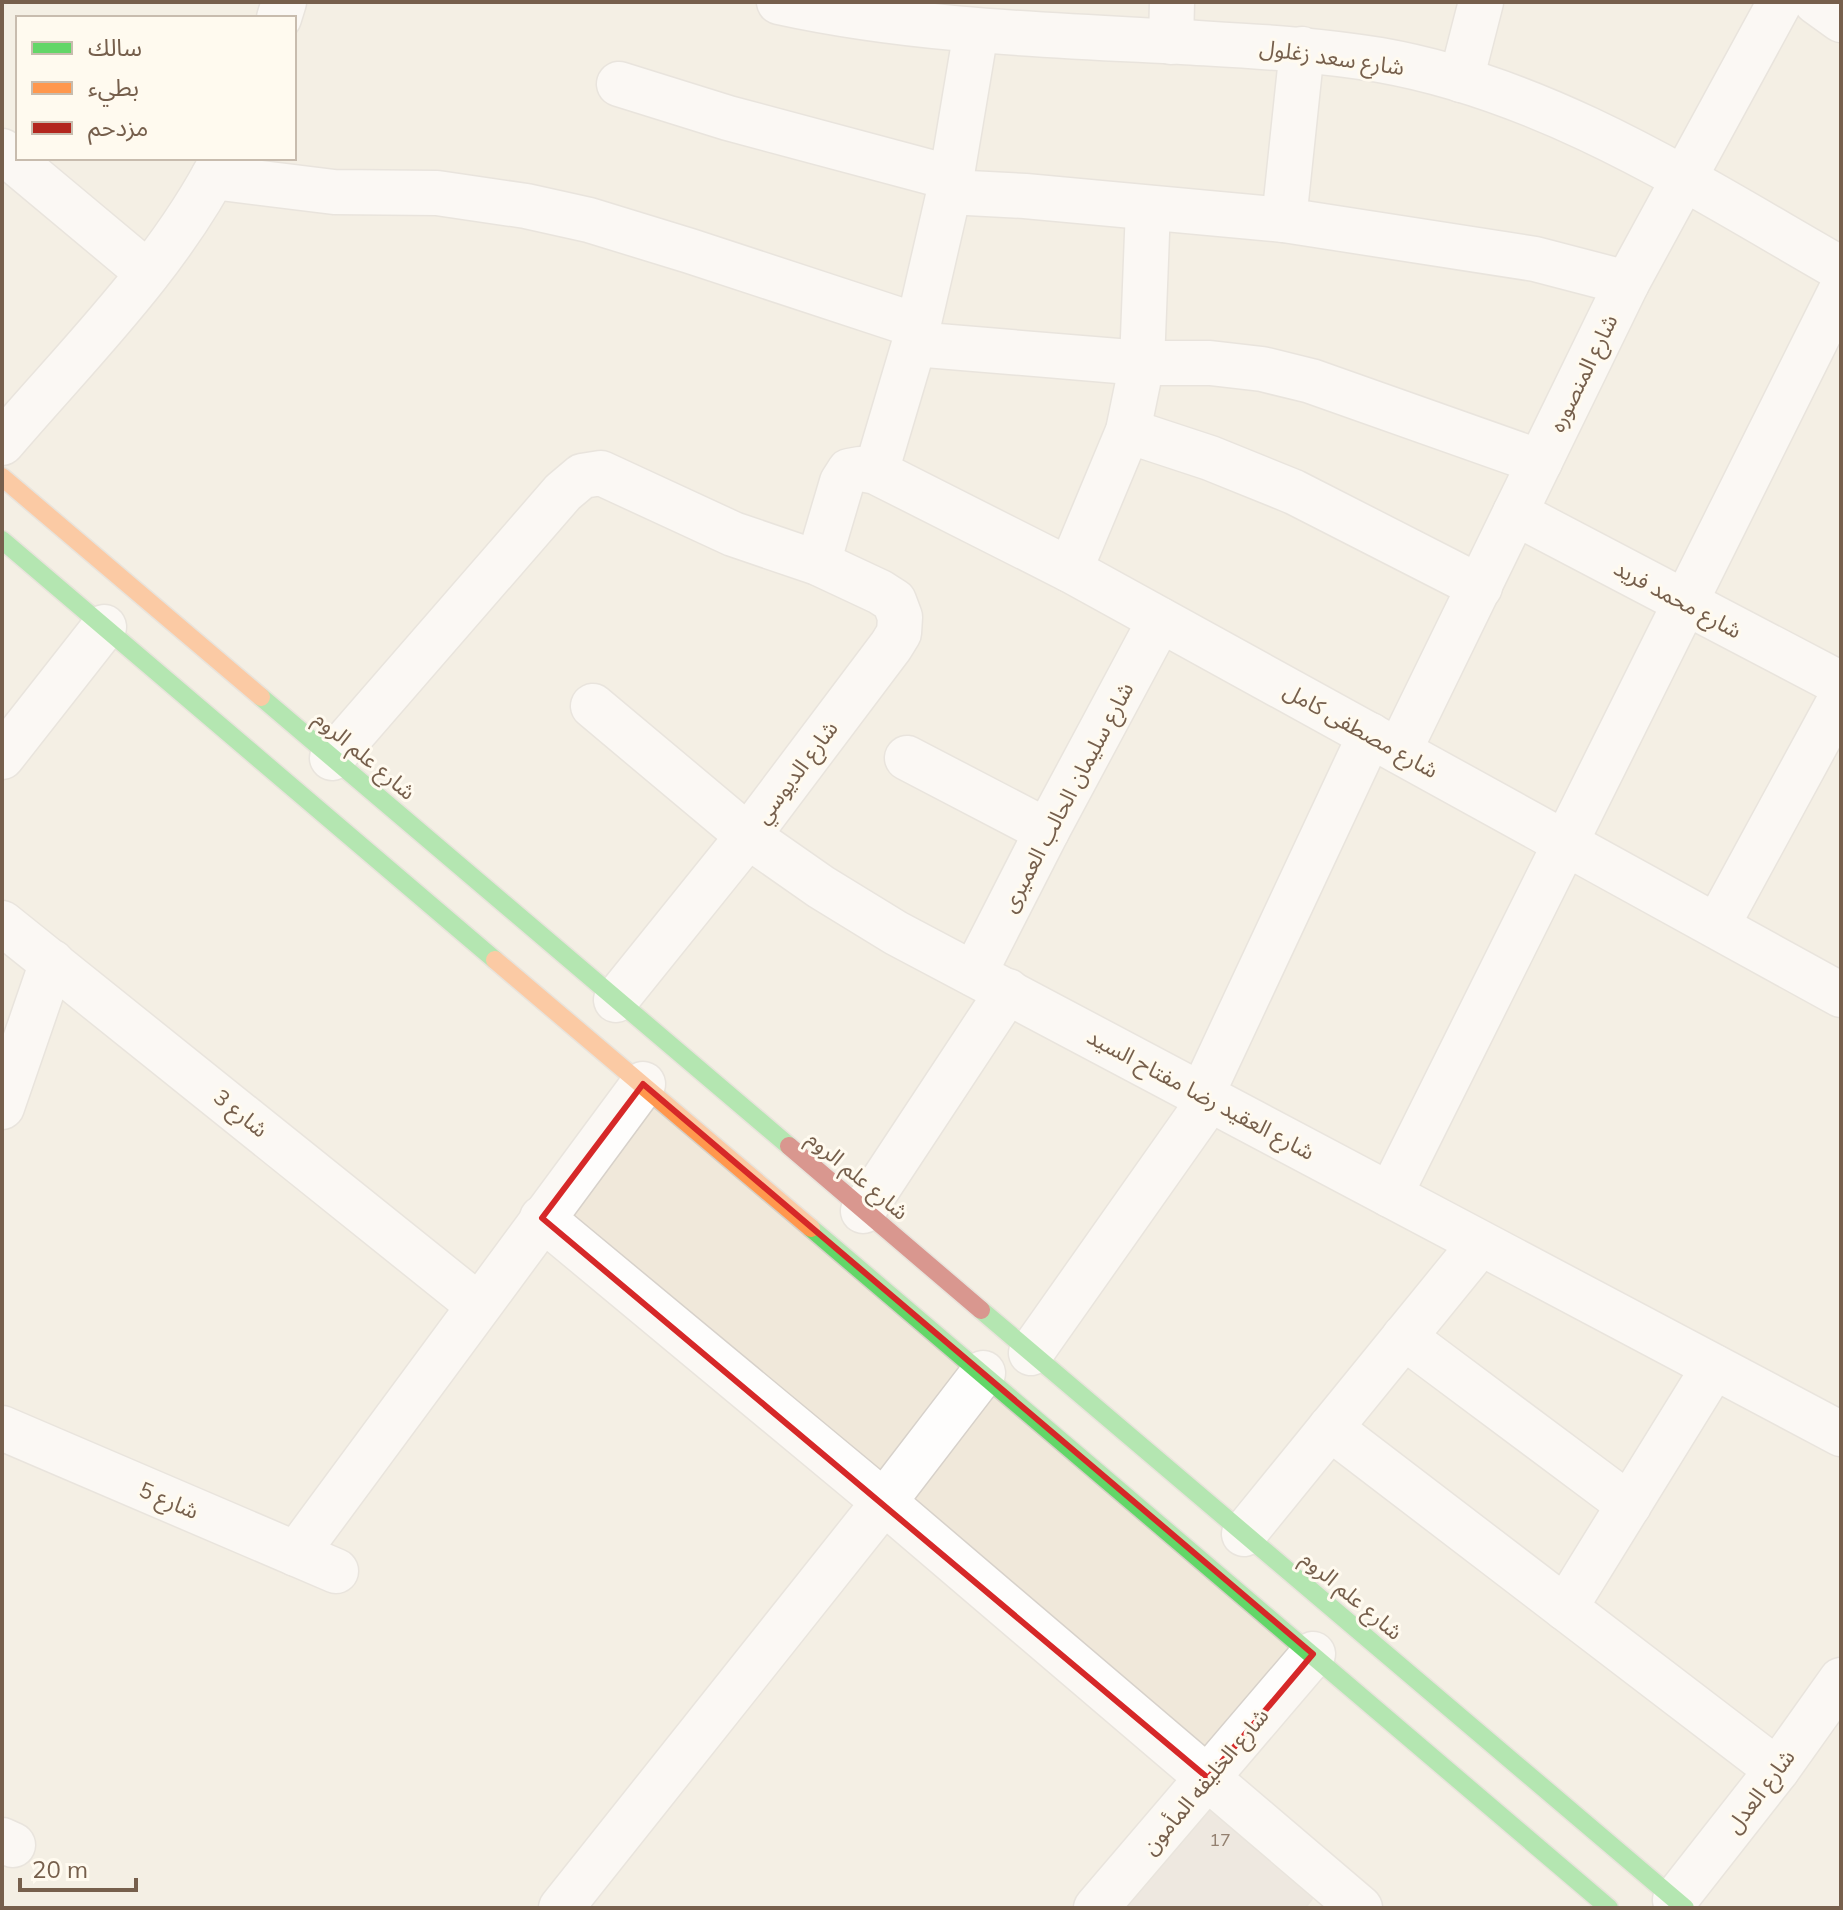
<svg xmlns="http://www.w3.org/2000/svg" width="1843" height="1910" viewBox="0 0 1843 1910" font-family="Mulish,'Noto Sans Arabic',sans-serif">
<rect width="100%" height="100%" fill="#f7f4ec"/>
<!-- residential -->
<path fill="#f0e8da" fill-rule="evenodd" d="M2,2H1841V1908H2ZM18,18H294V158H18Z"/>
<!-- building -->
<path fill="#e2dad1" stroke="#e0d8ce" stroke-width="2" d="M1209,1794L1323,1885L1305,1908H1118Z"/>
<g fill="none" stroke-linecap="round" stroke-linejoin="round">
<defs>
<g id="street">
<path d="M779,2C911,31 1046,35 1182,42C1248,46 1315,49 1380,60C1550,90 1694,185 1841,269"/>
<path d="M1816,2L1841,20"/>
<path d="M279,18L284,2"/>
<path d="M1171,42L1172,2"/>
<path d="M1461,80L1481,2"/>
<path d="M619,84L728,118L952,178"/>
<path d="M2,151L148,273"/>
<path d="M213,177L334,192L437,193L526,206L589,220L690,251L918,326"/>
<path d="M949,192L1025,196L1284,220L1535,259L1627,283"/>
<path d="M1284,220L1302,49"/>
<path d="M914,344L1142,363H1210L1262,369L1311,381L1540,462"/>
<path d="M1128,431L1210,458L1294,492L1480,587"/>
<path d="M2,443C79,353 169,265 223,158"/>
<path d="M876,472L914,344L949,192L976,31"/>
<path d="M1515,513L1841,684"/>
<path d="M818,563L842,482L849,471L860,469L876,472L1070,570L1841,995"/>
<path d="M1070,570L1128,431L1142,363L1148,208"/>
<path d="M593,706L748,836L821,887L896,933L1841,1434"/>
<path d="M1399,751L1627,283L1780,2"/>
<path d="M2,757L104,627"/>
<path d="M332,758L563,492L582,476L601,473L733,534L818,563L880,592L894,601L900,617L899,633L891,646L748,836L616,1000"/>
<path d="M907,758L1047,831"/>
<path d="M2,923L478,1305"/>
<path d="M1717,926L1841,698"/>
<path d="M974,974L1047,831L1160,620"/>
<path d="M1202,1094L1370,735"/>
<path d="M2,1107L52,962"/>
<path d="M1390,1195L1841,290"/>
<path d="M863,1211L1008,991"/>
<path d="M542,1218L884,1502L1360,1908"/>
<path d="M1404,1337L1629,1505"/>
<path d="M1031,1353L1210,1099"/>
<path d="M2,1428L336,1571"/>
<path d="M1330,1428L1777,1770"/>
<path d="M1244,1534L1480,1244"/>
<path d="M296,1554L643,1084"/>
<path d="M1565,1608L1714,1367"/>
<path d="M2,1840L13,1845"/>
<path d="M1675,1900L1777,1770L1841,1680"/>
<path d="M561,1908L884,1502L983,1373"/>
<path d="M1096,1908L1313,1654"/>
</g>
<g id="fast">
<path d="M2,540L495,960"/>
<path d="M261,697L789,1146"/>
<path d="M811,1228L1609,1908"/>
<path d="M981,1310L1685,1908"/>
</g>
<g id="slow">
<path d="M2,477L261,697"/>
<path d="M495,960L811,1228"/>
</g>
<path id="jam" d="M789,1146L981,1310"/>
</defs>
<!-- street casing -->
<use href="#street" stroke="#d7d1ca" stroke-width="47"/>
<!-- fast casing -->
<use href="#fast" stroke="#d6d0c7" stroke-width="21"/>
<!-- slow casing -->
<use href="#slow" stroke="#d6d0c7" stroke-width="21"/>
<!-- jam casing -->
<use href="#jam" stroke="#d6d0c7" stroke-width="21"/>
<!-- street -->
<use href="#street" stroke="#fefdfc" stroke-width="44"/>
<!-- fast -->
<use href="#fast" stroke="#63d668" stroke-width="18"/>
<!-- slow -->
<use href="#slow" stroke="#ff974d" stroke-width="18"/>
<!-- jam -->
<use href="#jam" stroke="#b3261e" stroke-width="18"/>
</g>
<!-- marked area -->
<path d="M0 0H1843V1910H0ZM643,1084L1313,1654L1208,1778L542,1218Z" fill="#f7f4ec" fill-opacity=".55" fill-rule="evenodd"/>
<path fill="none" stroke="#d62828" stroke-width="6" stroke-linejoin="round" d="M643,1084L1313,1654L1208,1778L542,1218Z"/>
<g text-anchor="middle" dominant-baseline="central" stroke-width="6" stroke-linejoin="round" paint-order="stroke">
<!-- number labels -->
<g font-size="18" fill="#938070">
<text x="1220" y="1839">17</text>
</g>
<!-- street labels -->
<g font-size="22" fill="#765f4c" stroke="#fffaef">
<text transform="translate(1332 57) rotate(8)">شارع سعد زغلول</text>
<text transform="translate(1583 373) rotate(-64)">شارع المنصوره</text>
<text transform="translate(1678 599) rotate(28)">شارع محمد فريد</text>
<text transform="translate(1361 730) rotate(29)">شارع مصطفى كامل</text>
<text transform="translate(365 755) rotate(40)">شارع علم الروم</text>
<text transform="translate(796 772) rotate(-53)">شارع الديوسي</text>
<text transform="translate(1067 797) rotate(-62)">شارع سليمان الحالب العميرى</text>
<text transform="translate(1201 1094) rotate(28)">شارع العقيد رضا مفتاح السيد</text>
<text transform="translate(241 1113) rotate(39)">شارع 3</text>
<text transform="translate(858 1175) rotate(40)">شارع علم الروم</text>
<text transform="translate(169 1500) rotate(23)">شارع 5</text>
<text transform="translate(1352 1595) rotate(40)">شارع علم الروم</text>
<text transform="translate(1205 1781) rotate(-50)">شارع الخليفه المأمون</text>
<text transform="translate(1760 1791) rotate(-53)">شارع العدل</text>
</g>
</g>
<!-- border -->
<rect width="1843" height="1910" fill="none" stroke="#765f4c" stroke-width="8"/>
<!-- legend -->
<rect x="16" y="16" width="280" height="144" fill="#fffaef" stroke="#c8bcae" stroke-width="2"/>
<rect x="32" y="42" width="40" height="12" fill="#63d668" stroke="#c8bcae" stroke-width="2"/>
<text x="88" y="56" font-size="24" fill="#765f4c">سالك</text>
<rect x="32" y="82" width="40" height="12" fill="#ff974d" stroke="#c8bcae" stroke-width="2"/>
<text x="88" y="96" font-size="24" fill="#765f4c">بطيء</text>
<rect x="32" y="122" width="40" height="12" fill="#b3261e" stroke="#c8bcae" stroke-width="2"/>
<text x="88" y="136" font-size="24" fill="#765f4c">مزدحم</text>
<!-- scale -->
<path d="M20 1878v12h116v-12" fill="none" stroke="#765f4c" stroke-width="4"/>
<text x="32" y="1878" font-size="24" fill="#765f4c" stroke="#fffaef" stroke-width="6" paint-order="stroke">20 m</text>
</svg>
